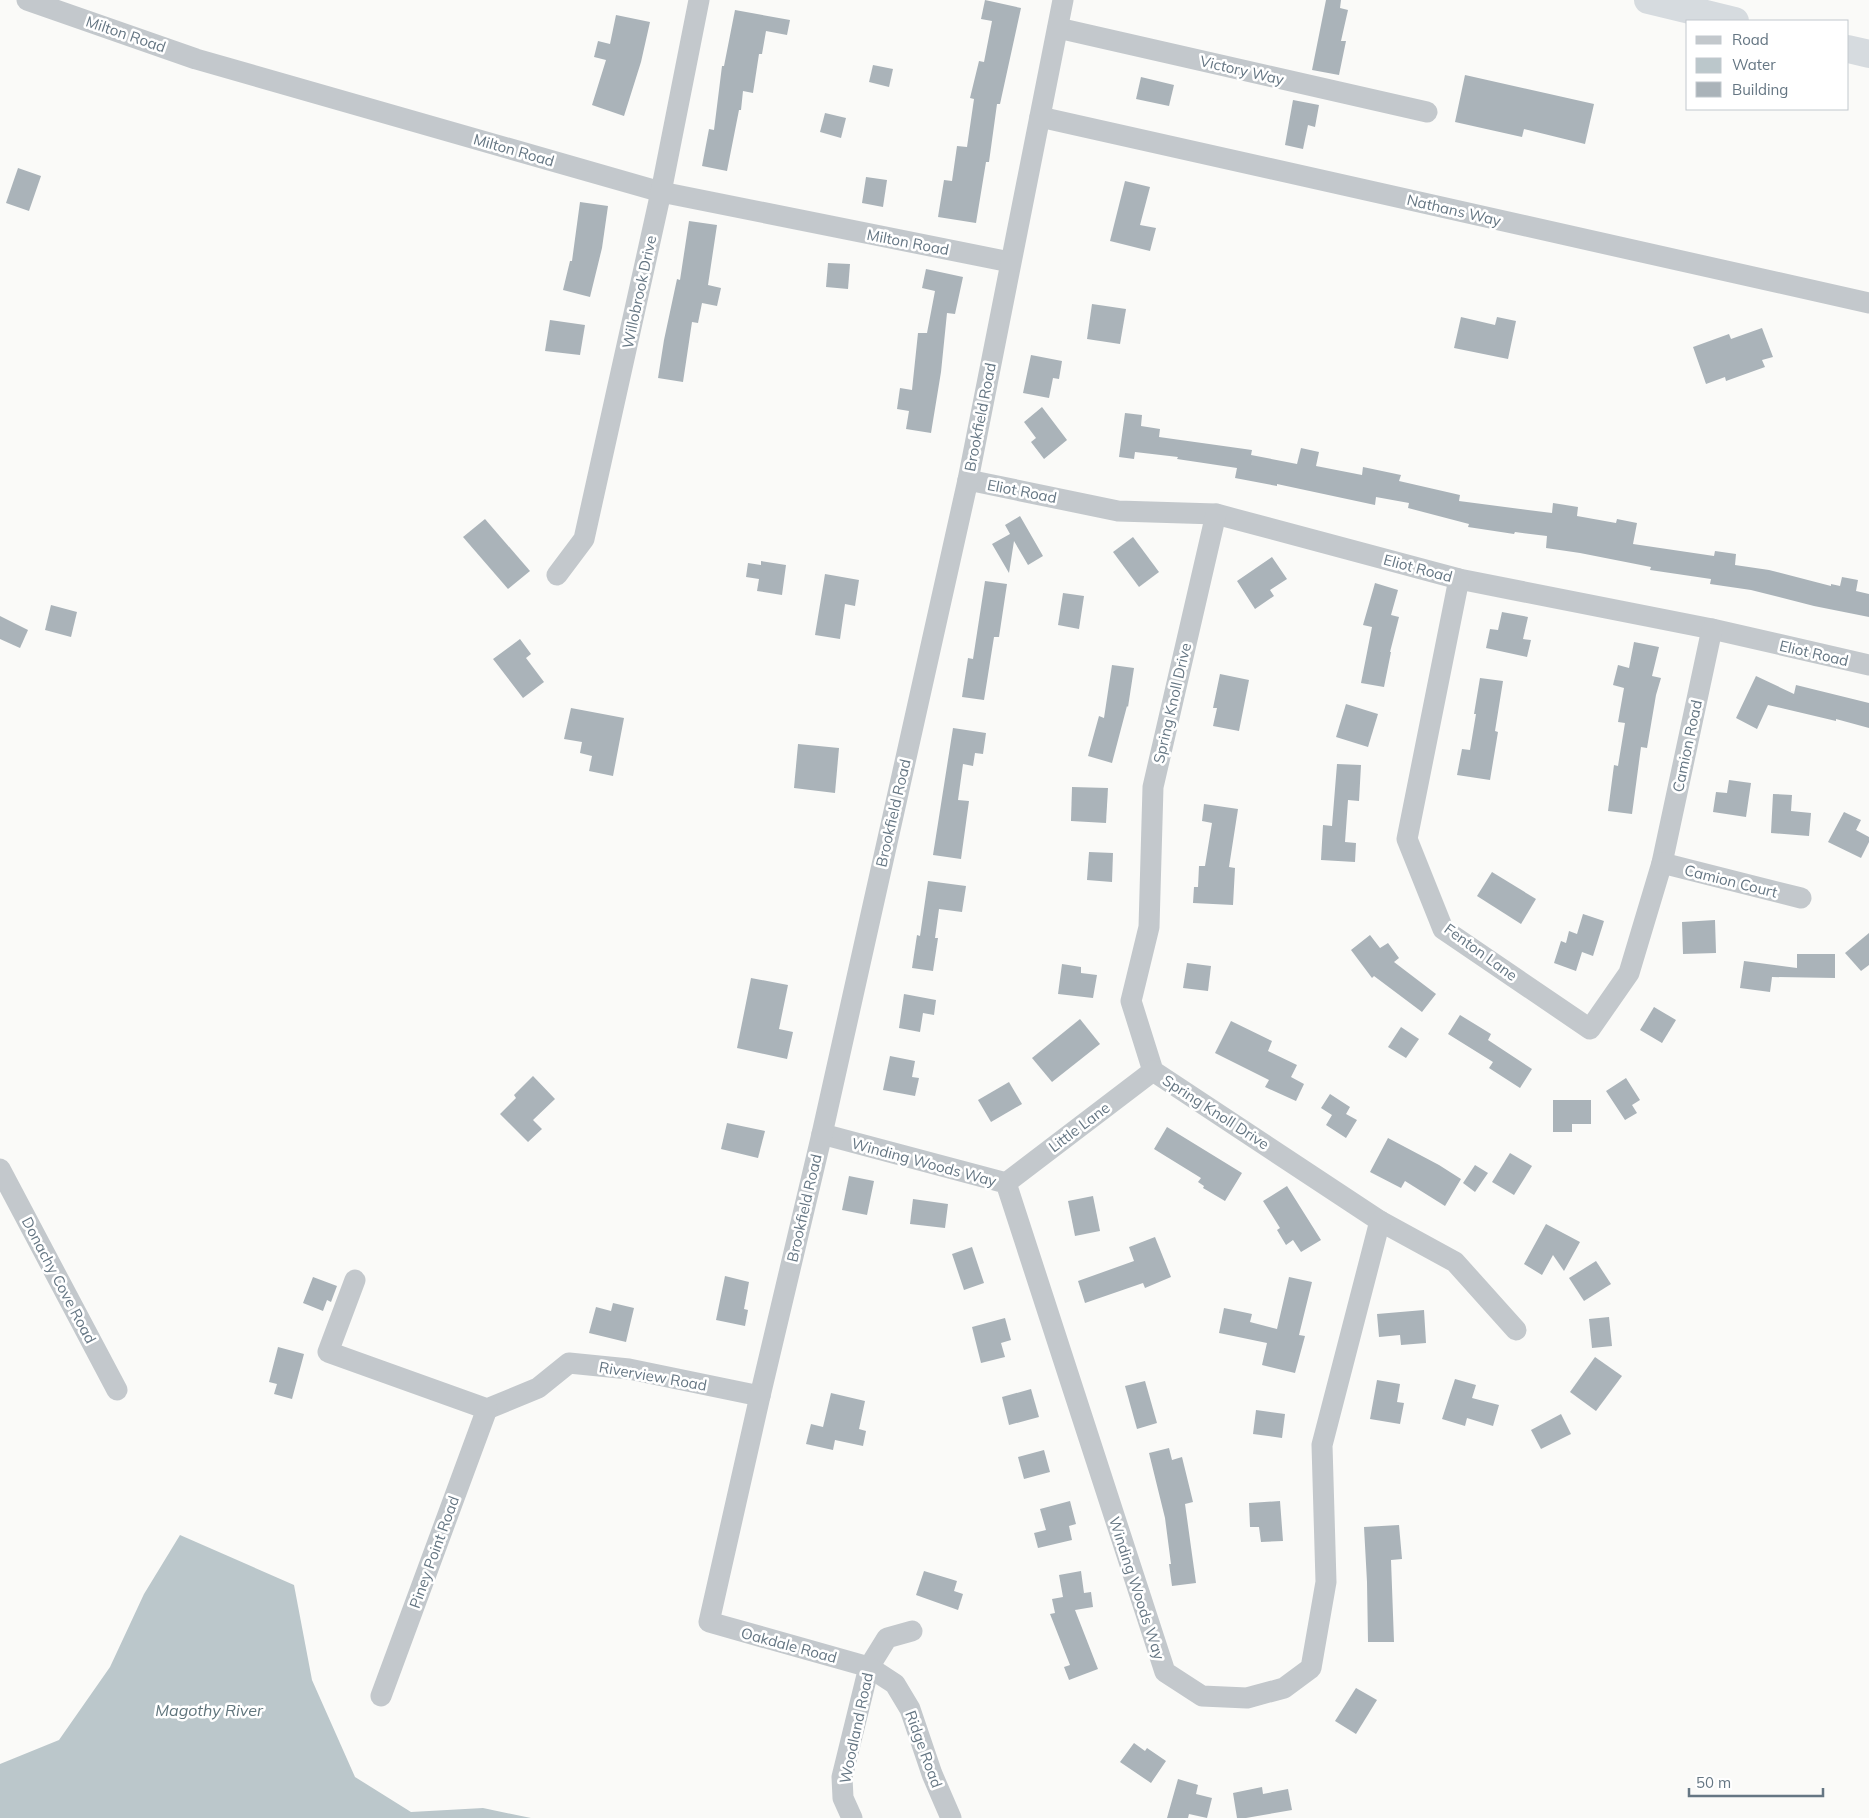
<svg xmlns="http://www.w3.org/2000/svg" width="1869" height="1818" viewBox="0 0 1869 1818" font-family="Mulish,sans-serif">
<rect width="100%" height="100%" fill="#fafaf8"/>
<!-- water -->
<path fill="#bbc7cb" d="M180,1535L294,1585L312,1680L355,1777L411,1812L483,1808L531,1818H0V1764L59,1740L110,1667L144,1594Z"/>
<!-- building -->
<g fill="#aab3b9">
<path d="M985,0L1021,8L1000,104H997L989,162H986L976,223L938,217L944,180L952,181L957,146L967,147L974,99L970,98L979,61L984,62L992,21L981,19Z"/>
<path d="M1326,0H1341L1340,8L1348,10L1341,41H1346L1339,75L1312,70Z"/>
<path d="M735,10L790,20L787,35L766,31L762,54H759L753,93L743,91L741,110H739L727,171L702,166L709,129L714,130L722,66H724Z"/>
<path d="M616,15L650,22L641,62L624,116L592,105L606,60L594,57L598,41L610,44Z"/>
<path d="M873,65L893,69L889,87L869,82Z"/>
<path d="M1465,75L1594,104L1585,144L1524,129L1522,137L1455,122Z"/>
<path d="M1141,77L1174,85L1169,106L1136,99Z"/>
<path d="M1293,100L1319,105L1315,127L1308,125L1303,149L1285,145Z"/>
<path d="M825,113L846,118L841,138L820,132Z"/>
<path d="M18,168L41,176L29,211L6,203Z"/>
<path d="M866,177L887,180L883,207L862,203Z"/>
<path d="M1125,181L1150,187L1140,225L1156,228L1150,251L1110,241Z"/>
<path d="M580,202L608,206L602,248L590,297L563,290L570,261H572Z"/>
<path d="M689,221L717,225L708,285L721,288L717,306L702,303L698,323L692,322L683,382L658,378L664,340L677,279L680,280Z"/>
<path d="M828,263L850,264L848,289L826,287Z"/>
<path d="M926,269L963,277L955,314L947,313L941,372L931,433L906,429L909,411L897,409L900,388L912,390L918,333H927L935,291L922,288Z"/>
<path d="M1092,304L1126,309L1120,344L1087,339Z"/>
<path d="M1461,317L1495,325L1497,317L1516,321L1508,359L1454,348Z"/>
<path d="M550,320L585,325L580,355L545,351Z"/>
<path d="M1762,328L1773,357L1762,360L1765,367L1726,381L1725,377L1706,384L1693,347L1729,334L1731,339Z"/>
<path d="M1031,355L1062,361L1059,379L1053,378L1049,398L1023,393Z"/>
<path d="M1042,407L1067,440L1044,459L1031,442L1036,438L1024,422Z"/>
<path d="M1125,413L1142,415L1141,426L1160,429L1159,437L1252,450L1251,455L1297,464L1301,448L1319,452L1316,466L1362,475L1363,467L1401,475L1399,481L1460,495L1459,501L1552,513L1553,503L1578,507L1577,516L1616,523L1617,519L1637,523L1633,544L1714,556L1715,551L1736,554L1735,565L1769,570L1831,586V584L1840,586L1842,577L1858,580L1856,591L1869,594V617L1814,606L1751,590L1710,584L1711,579L1650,570L1651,567L1580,553L1546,548L1547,536L1515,532L1514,534L1468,527L1469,524L1408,508L1409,503L1376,497L1375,505L1277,484V486L1235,478L1237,468L1177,459L1178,457L1135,452L1134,459L1119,457Z"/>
<path d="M1020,516L1043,556L1028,565L1014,541L1009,573L992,544L1010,534L1005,525Z"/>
<path d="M485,519L530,571L508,589L463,537Z"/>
<path d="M1133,537L1159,572L1139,587L1113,552Z"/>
<path d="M1272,557L1287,579L1270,590L1274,596L1255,609L1237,581Z"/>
<path d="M761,561L786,565L782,595L757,591L759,579L746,577L748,563L761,565Z"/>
<path d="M825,574L859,580L855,606L845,604L840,639L815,635Z"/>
<path d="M985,581L1007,584L999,637H994L984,700L962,697L968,658L973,659Z"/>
<path d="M1375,583L1398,590L1391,615L1399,617L1390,652H1391L1384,687L1361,683L1372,627L1363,625Z"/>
<path d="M1063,593L1084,596L1079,629L1058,625Z"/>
<path d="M51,605L77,612L71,637L45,630Z"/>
<path d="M1502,612L1528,617L1523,639L1531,640L1527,657L1486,648L1490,629L1498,630Z"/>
<path d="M0,616L28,630L20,648L0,639Z"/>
<path d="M520,639L531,654L526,658L544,682L523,698L493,659Z"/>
<path d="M1634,642L1659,647L1652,676L1661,678L1656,695L1647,748L1641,747L1632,814L1608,811L1614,765L1618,766L1625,723L1618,722L1624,688L1613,685L1618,665L1629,668Z"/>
<path d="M1112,665L1134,668L1128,707L1127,706L1112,763L1088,756L1099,716L1104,718Z"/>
<path d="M1220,674L1249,680L1239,731L1213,726L1217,708H1213Z"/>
<path d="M1756,676L1794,694L1796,685L1869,703V728L1836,719V721L1768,705L1757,729L1736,718Z"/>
<path d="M1480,678L1503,681L1495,731L1498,732L1490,780L1457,775L1462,749L1470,750L1476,714H1474Z"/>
<path d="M1346,704L1378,714L1368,747L1336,737Z"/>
<path d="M571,708L624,718L613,776L589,771L592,756L580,753L582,742L564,739Z"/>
<path d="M953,728L986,733L983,754L975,753L973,766L963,764L958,800L969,801L961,859L933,855Z"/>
<path d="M798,744L839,748L835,793L794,788Z"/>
<path d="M1337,764L1361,765L1359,801L1348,800L1345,842L1356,843L1355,862L1321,860L1323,825L1332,826Z"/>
<path d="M1729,780L1751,783L1746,817L1713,812L1716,792L1727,793Z"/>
<path d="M1072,787L1108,788L1106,823L1071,821Z"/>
<path d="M1773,794L1792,795L1791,811L1811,813L1809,836L1771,833Z"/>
<path d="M1204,804L1238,809L1229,867L1235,868L1233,905L1193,903L1194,887H1198L1199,866H1205L1212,823L1202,821Z"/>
<path d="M1844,812L1861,820L1856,830L1869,837V842L1861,858L1828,842Z"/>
<path d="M1089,852L1113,853L1112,882L1087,880Z"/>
<path d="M1492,872L1536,899L1521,924L1477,896Z"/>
<path d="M928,881L966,886L962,912L939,909L935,938H938L933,971L912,968L917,935L920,936Z"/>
<path d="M1583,914L1604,921L1593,956L1582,952L1576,971L1554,963L1561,941L1566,943L1569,931L1577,934Z"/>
<path d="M1715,920L1716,953L1683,954L1682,922Z"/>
<path d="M1869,933V965L1861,971L1845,953Z"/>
<path d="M1370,935L1380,948L1388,943L1399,958L1394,962L1436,994L1422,1012L1374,976L1372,978L1351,950Z"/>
<path d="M1797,954H1835V978L1772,977L1770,992L1740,988L1744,961L1797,968Z"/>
<path d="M1187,963L1211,966L1208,991L1183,988Z"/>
<path d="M1062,964L1081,967V973L1097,975L1093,998L1058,994Z"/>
<path d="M751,978L788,985L779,1029L793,1032L787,1059L737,1048Z"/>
<path d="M904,994L936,1000L934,1015L923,1013L920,1032L899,1028Z"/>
<path d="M1654,1007L1676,1020L1662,1043L1640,1030Z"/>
<path d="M1460,1015L1491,1034L1488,1040L1532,1069L1520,1088L1489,1068L1493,1062L1448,1034Z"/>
<path d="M1080,1019L1100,1044L1052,1082L1032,1058Z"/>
<path d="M1231,1021L1272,1041L1268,1051L1297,1065L1291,1077L1304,1084L1296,1101L1265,1087L1269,1080L1215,1053Z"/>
<path d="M1401,1027L1419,1039L1406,1058L1388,1047Z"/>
<path d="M890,1056L915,1061L912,1077L919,1078L915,1096L883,1090Z"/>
<path d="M533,1076L555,1099L533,1120L542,1129L528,1142L500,1114L516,1098L514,1095Z"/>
<path d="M1626,1078L1640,1100L1632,1105L1637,1113L1625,1120L1606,1091Z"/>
<path d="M1009,1082L1022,1104L991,1122L978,1100Z"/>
<path d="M1330,1094L1350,1107L1346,1114L1357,1120L1346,1138L1326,1125L1332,1115L1321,1108Z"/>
<path d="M1553,1100H1591V1124H1572V1132H1553Z"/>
<path d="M727,1123L765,1131L758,1158L721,1149Z"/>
<path d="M1167,1127L1242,1173L1225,1201L1203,1188L1204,1186L1198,1182L1201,1178L1154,1149Z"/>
<path d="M1388,1138L1439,1165L1461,1179L1445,1206L1405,1181L1401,1188L1370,1172Z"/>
<path d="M1510,1153L1532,1166L1514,1195L1492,1182Z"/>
<path d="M1475,1165L1488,1173L1475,1192L1463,1183Z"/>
<path d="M849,1176L874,1181L867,1215L842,1210Z"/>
<path d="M1287,1186L1321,1240L1301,1252L1293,1240L1286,1245L1277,1230L1280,1228L1263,1201Z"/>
<path d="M1093,1196L1100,1231L1075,1236L1068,1201Z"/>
<path d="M913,1199L948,1204L945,1228L910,1224Z"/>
<path d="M1546,1224L1580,1242L1564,1271L1553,1255L1542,1275L1524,1264Z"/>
<path d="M1155,1237L1171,1277L1145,1288L1143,1283L1085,1303L1078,1281L1134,1261L1129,1247Z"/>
<path d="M972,1247L984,1283L964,1290L952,1254Z"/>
<path d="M1596,1261L1611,1284L1584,1301L1569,1278Z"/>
<path d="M725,1276L749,1282L744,1309L748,1310L745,1326L716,1320Z"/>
<path d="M313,1277L337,1286L331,1302L327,1300L323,1311L303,1303Z"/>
<path d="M1289,1277L1312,1282L1299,1335L1305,1336L1295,1373L1262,1365L1267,1343L1219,1333L1224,1308L1252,1314L1250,1322L1277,1329Z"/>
<path d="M613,1303L634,1308L626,1342L589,1333L596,1307L611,1311Z"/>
<path d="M1424,1310L1426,1343L1401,1345L1400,1335L1379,1337L1377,1314Z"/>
<path d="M1609,1317L1612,1346L1592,1348L1589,1319Z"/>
<path d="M1005,1318L1011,1340L1001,1343L1005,1357L981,1363L972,1327Z"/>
<path d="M278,1347L304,1354L292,1399L274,1394L277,1384L269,1382Z"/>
<path d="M1595,1357L1622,1376L1596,1411L1570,1392Z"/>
<path d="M1455,1379L1476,1385L1472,1398L1499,1405L1493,1426L1467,1418L1465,1426L1442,1419Z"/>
<path d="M1377,1380L1400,1384L1397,1402L1404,1403L1400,1424L1370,1419Z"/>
<path d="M1145,1381L1157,1423L1137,1429L1125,1386Z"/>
<path d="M1031,1389L1039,1417L1009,1425L1002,1397Z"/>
<path d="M831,1393L865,1401L859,1429L866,1431L863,1446L835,1440L833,1450L806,1444L811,1424L823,1427Z"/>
<path d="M1256,1410L1285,1414L1282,1438L1253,1434Z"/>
<path d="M1561,1414L1571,1434L1541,1449L1531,1430Z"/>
<path d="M1169,1448L1172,1460L1182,1457L1193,1502L1185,1504L1196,1583L1172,1586L1169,1564H1171L1165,1518L1149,1453Z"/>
<path d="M1044,1450L1050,1472L1024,1479L1018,1457Z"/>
<path d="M1070,1501L1076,1524L1069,1526L1072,1540L1038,1548L1034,1533L1046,1530L1040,1509Z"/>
<path d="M1280,1501L1283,1541L1261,1542L1259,1527H1250L1249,1503Z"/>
<path d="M1399,1525L1402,1559L1391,1560L1394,1642H1368L1367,1582L1364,1527Z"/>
<path d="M924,1571L957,1581L954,1591L963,1594L958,1610L916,1595Z"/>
<path d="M1081,1571L1084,1593L1091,1592L1093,1607L1075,1610L1098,1669L1069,1680L1064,1667L1070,1665L1050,1614L1055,1613L1052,1599L1063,1597L1059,1575Z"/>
<path d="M1356,1688L1377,1700L1356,1734L1335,1721Z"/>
<path d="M1134,1743L1145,1751L1147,1748L1166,1761L1151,1783L1120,1762Z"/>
<path d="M1178,1779L1198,1785L1196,1794L1212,1798L1207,1818L1189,1814L1188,1818H1167Z"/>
<path d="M1262,1787L1263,1794L1288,1789L1292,1810L1246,1818H1237L1233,1793Z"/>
</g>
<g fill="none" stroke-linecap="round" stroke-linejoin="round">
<!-- minor -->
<g stroke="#c3c8cc" stroke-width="21">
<path d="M27,0L196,59L661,192L1010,262"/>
<path d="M1058,28L1427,112"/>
<path d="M1040,117L1869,303"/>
<path d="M968,480L1118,511L1216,514L1459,579L1712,629L1869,665"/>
<path d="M1216,514L1153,787L1149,927L1131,1001L1153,1071L1380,1221L1455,1262L1516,1330"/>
<path d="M557,575L584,539L661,192L699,0"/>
<path d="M1459,579L1407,839L1443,929L1590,1029L1629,973L1662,863L1712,629"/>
<path d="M1662,863L1801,898"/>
<path d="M822,1134L1006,1183L1165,1672L1202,1696L1247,1698L1284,1688L1311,1668L1326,1582L1322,1445L1380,1221"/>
<path d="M0,1169L117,1390"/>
<path d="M1006,1183L1153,1071"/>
<path d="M355,1280L328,1352L487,1409L538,1388L569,1363L629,1369L760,1396"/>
<path d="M381,1696L487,1409"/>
<path d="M852,1818L843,1798L842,1777L869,1667L887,1638L912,1631"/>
<path d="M951,1818L932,1774L910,1709L895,1684L869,1667L709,1622L760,1396L822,1134L968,480L1063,0"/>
</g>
<!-- highway -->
<g stroke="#d6dbdf" stroke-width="28">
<path d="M1648,0L1735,21"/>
<path d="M1848,49L1869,54"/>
</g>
</g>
<g text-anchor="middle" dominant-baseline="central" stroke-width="5" stroke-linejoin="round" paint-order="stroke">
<!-- street labels -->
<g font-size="15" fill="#657683" stroke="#fff">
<text transform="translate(126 34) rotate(19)">Milton Road</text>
<text transform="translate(1242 70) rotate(13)">Victory Way</text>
<text transform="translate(514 150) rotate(16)">Milton Road</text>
<text transform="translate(1454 210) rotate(13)">Nathans Way</text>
<text transform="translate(908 242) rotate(11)">Milton Road</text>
<text transform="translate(639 292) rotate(-78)">Willobrook Drive</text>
<text transform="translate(980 417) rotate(-79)">Brookfield Road</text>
<text transform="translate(1022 491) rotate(11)">Eliot Road</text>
<text transform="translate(1418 568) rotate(15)">Eliot Road</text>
<text transform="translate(1814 653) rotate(13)">Eliot Road</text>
<text transform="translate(1172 703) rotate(-77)">Spring Knoll Drive</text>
<text transform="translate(1687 746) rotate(-78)">Camion Road</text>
<text transform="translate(893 813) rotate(-77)">Brookfield Road</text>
<text transform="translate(1731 881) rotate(14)">Camion Court</text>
<text transform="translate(1481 952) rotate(36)">Fenton Lane</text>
<text transform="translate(1216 1112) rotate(33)">Spring Knoll Drive</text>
<text transform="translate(1079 1127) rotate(-37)">Little Lane</text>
<text transform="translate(924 1162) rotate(15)">Winding Woods Way</text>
<text transform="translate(804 1208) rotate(-77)">Brookfield Road</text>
<text transform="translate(59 1280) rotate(62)">Donachy Cove Road</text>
<text transform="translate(653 1376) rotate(10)">Riverview Road</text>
<text transform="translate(434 1552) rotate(-70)">Piney Point Road</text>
<text transform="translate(1137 1588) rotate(72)">Winding Woods Way</text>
<text transform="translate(789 1645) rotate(15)">Oakdale Road</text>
<text transform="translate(856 1728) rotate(-78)">Woodland Road</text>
<text transform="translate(924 1749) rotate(70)">Ridge Road</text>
</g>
<!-- water labels -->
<g font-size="16" font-style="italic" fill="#60757c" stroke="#fff">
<text x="209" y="1710">Magothy River</text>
</g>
</g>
<!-- legend -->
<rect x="1686" y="20" width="162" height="90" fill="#ffffff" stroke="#c1c8cd"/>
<rect x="1696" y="36" width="25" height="8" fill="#c3c8cc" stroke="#c1c8cd"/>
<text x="1732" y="45" font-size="15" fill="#657683">Road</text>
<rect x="1696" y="58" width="25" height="15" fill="#bbc7cb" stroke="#c1c8cd"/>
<text x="1732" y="70" font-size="15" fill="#657683">Water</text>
<rect x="1696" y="82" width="25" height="15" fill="#aab3b9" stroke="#c1c8cd"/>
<text x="1732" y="95" font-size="15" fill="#657683">Building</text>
<!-- scale -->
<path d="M1689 1788v8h134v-8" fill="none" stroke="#657683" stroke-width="2.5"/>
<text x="1696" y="1788" font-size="15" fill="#657683" stroke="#ffffff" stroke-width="4" paint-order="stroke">50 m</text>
</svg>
